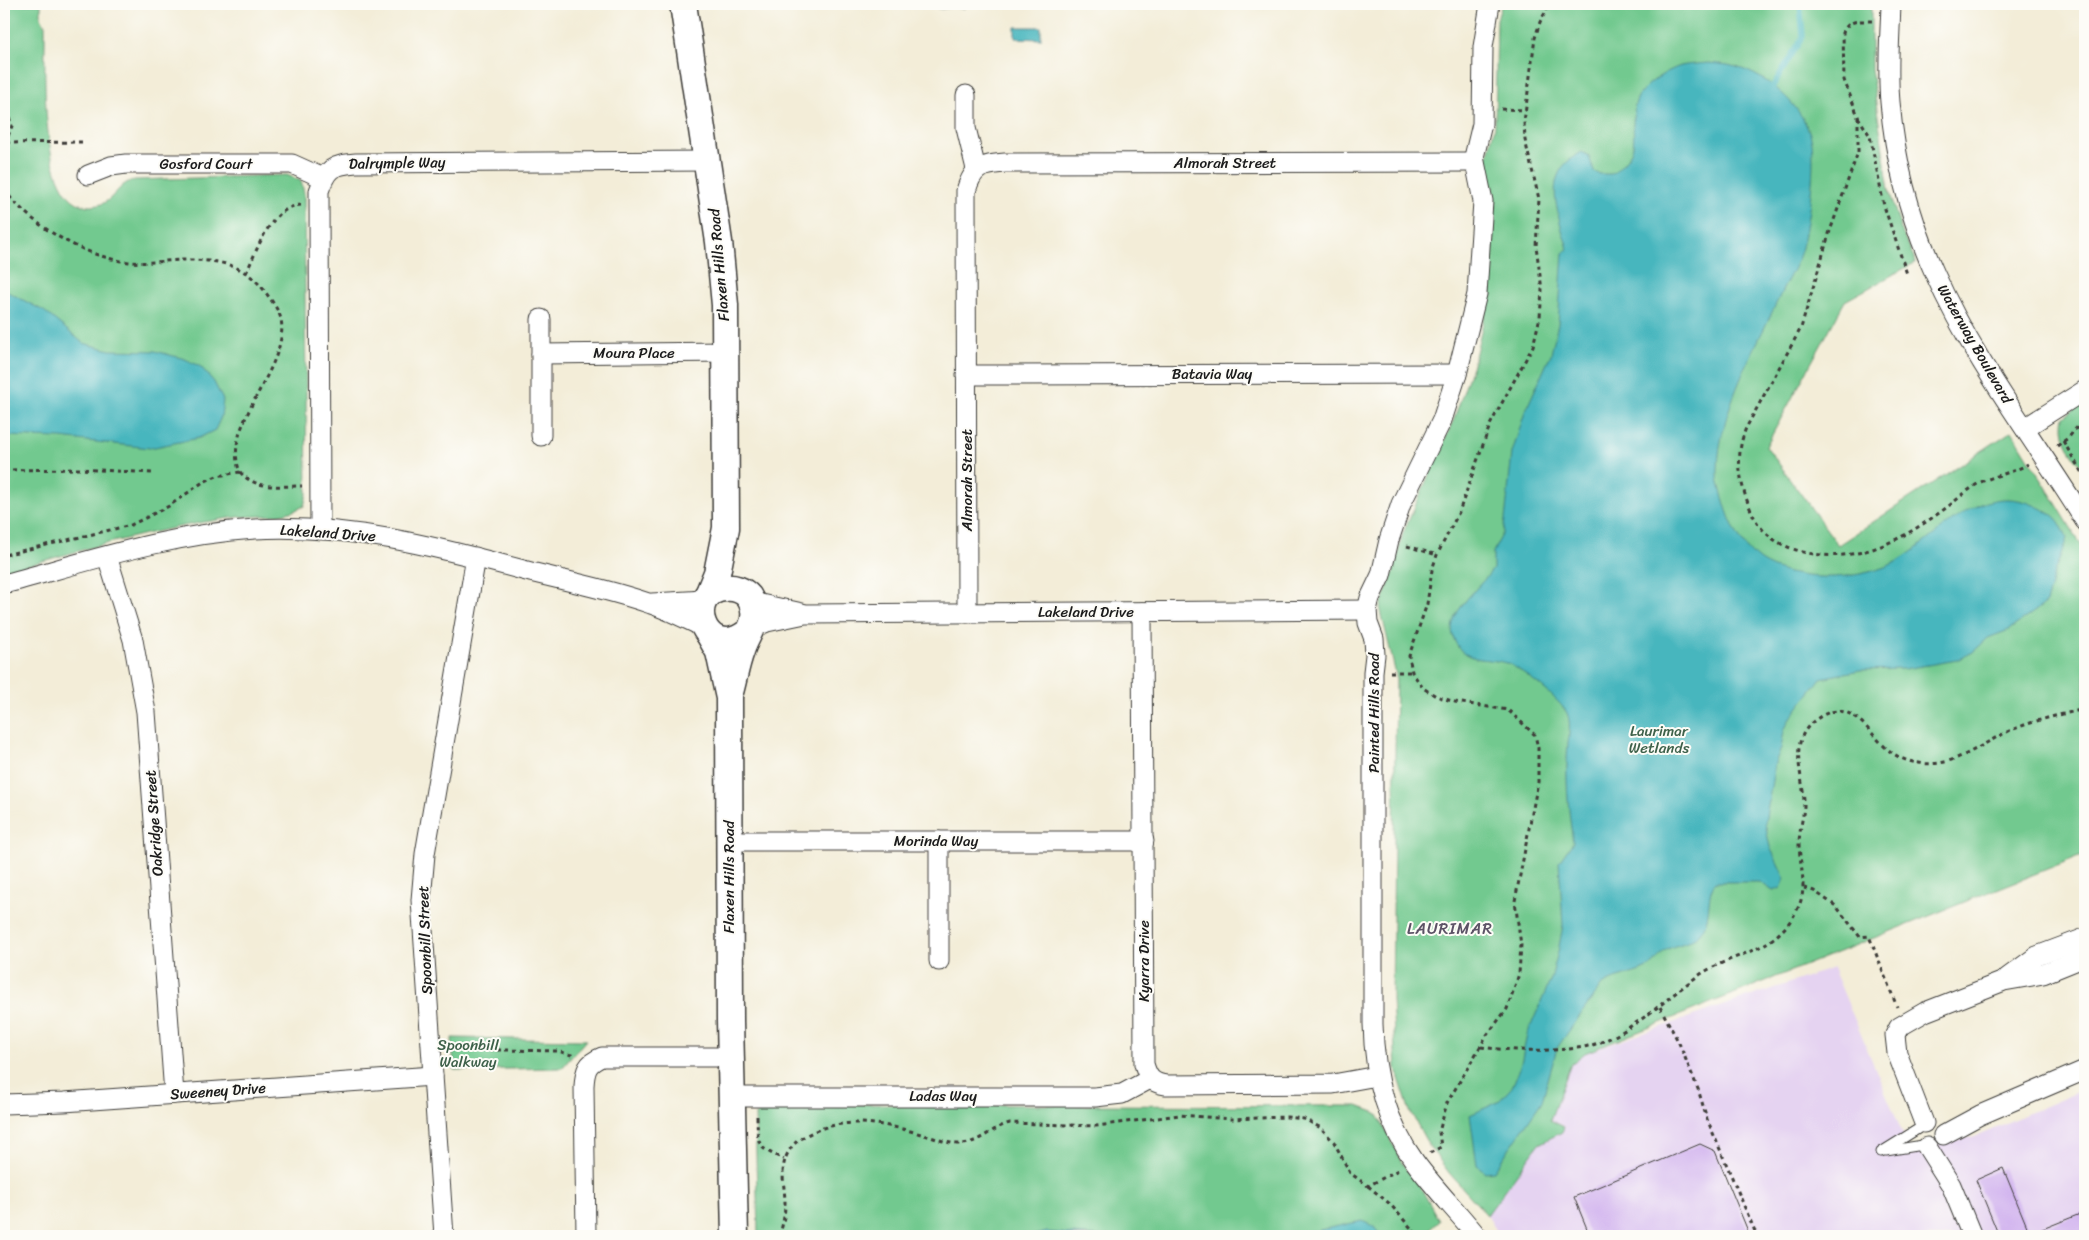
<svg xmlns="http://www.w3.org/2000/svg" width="2089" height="1240" viewBox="0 0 2089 1240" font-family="Sriracha,sans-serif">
<rect width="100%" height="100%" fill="#fdfcf7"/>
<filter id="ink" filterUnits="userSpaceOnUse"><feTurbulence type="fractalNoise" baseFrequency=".02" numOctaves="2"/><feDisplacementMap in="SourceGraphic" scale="10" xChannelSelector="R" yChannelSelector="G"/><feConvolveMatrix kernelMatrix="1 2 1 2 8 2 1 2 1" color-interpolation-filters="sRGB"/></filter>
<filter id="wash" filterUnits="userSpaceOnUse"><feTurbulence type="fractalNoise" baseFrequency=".0096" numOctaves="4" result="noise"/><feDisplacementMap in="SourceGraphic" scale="20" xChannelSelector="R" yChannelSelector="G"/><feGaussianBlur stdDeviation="1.12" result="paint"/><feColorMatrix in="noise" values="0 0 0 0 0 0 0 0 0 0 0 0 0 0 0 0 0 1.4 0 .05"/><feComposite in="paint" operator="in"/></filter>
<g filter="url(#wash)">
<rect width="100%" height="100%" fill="#f3edd8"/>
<!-- built -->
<path fill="#e5d3f1" d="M1833,968L1910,1151L1975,1136L2085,1089V1236H1500L1487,1215L1539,1144L1562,1132L1564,1126L1550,1120L1571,1064L1585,1053Z"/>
<!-- green -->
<g fill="#72c98f" stroke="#477256">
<path d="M4,4H41V17L45,25C46,61 36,206 90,206C115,206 115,183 135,180L287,175L301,181L304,193L307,494L304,506C279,520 257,514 230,518C153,529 78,551 4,572Z"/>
<path d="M1502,4H1871V69L1889,190L1901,230L1916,262L1845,301L1766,446L1838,545L2012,431L2085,551V854L1585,1053L1571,1064L1550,1120L1564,1127L1562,1132L1539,1144L1487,1215L1450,1174L1429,1146L1409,1109L1396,1069L1392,999L1396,675L1380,607L1393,573L1403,533L1454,419L1474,361L1490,293L1495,200L1486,162L1495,126L1497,19Z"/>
<path d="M2085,401V473C2074,455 2059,439 2064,417Z"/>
<path d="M452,1038L586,1040L562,1068L454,1070Z"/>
<path d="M776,1104L1358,1106L1377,1113L1402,1163L1421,1188L1439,1221L1422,1236H758L755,1115Z"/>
</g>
<!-- water -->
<g fill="#47b6be" stroke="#32696d">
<path d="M936,4H968L963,9C949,4 946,11 937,8Z"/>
<path d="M1015,27H1041V39L1015,38Z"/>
<path d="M1708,63C1717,64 1727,64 1736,67C1767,76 1799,102 1810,134C1818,158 1808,225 1801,251C1797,264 1789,277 1783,289C1758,344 1719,408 1718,469C1717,479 1721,491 1724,501C1730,523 1741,547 1760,561C1794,583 1856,581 1892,564C1938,541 1977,478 2036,506C2056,516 2058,517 2067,538L2054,573L2046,603L2009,630L1988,638L1973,652L1957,660L1904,669L1860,670L1821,678L1789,720L1784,731L1781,748L1775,763L1765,823L1770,847L1785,879L1781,888L1773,891L1760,882H1715C1705,897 1713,917 1700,933C1692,943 1681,943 1670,948C1660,952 1656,964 1647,968C1631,976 1615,976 1601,986L1557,1048L1542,1101L1494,1171L1485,1172L1477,1165L1470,1115L1498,1102L1512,1087L1520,1068L1527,1035L1551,979L1558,952L1563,925L1559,862L1573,842C1568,808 1565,777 1568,743C1569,734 1571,722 1567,713C1558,698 1528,675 1513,666C1494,655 1464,667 1454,639C1451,631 1452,624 1455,617C1464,599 1481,585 1493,569V552L1503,533L1505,520L1512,453L1525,412L1551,354L1558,324L1563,253L1568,249C1567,242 1563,237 1562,230C1554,198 1546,170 1582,152L1589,156L1594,172L1600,174H1612C1646,145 1628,139 1635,105C1638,88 1665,71 1681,66C1689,64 1699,64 1708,63Z"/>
<path d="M4,290L44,311L83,343L110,350L155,351L185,359L201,367L214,382L223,400L221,417L215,430L199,438L150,448L60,438L4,436Z"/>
<path d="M1362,1221L1375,1227L1382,1236H1292Z"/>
<path d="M1047,1232L1095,1236H1031Z"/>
</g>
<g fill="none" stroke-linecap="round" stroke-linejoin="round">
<!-- stream -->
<path stroke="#47b6be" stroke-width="5.5" d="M1773,86L1803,36L1800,4"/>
</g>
<g id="blocks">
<!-- building -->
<g fill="#d3b6ef">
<path d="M1700,1144L1715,1151L1750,1236H1590L1574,1197Z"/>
<path d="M2003,1168L2030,1234L2085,1212V1236H1999L1976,1180Z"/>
</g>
</g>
</g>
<g filter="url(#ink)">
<use href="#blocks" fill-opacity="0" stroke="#3c3b38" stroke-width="1"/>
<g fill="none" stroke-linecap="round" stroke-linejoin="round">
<defs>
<g id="lane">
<path d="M1886,1151L1923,1145"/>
<path d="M1881,1152L1918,1129"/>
</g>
<g id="street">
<path d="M1891,4C1890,37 1887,69 1890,102C1895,161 1911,221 1935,274C1974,362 2035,440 2085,521"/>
<path d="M966,95V128L976,169"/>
<path d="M88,175L111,166L126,164H292L323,178"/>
<path d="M541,319V436"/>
<path d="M541,354L726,352"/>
<path d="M966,375L1457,374"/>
<path d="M2025,428L2085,390"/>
<path d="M320,529L319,191C327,168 332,165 356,163L708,161"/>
<path d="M107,556L133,640L146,712L174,1094"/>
<path d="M4,584C86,562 169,534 255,529C347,524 435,546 523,570C565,581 610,589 651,604C669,610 686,619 703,627"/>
<path d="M752,602L802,613"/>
<path d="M652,603L705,600"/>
<path d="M1142,612L1144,1064C1148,1078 1152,1083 1166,1085L1333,1084L1377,1076"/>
<path d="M967,613L966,191C973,167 981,165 1005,163L1474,162"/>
<path d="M750,629L767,622L805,614L1367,610"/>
<path d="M728,841H1144"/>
<path d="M939,841V961"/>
<path d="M2007,978L2037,956L2085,938"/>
<path d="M733,1097H1095L1122,1094L1150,1079"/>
<path d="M4,1104L64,1102L433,1076"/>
<path d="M1924,1123L1897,1053L1895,1035L1899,1027L1925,1012L2004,981L2043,974L2085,957"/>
<path d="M1943,1135L1980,1115L2085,1070"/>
<path d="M1927,1147L1951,1185L1972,1236"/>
<path d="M444,1236L421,900L425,854L476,557"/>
<path d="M586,1236L584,1086C585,1070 587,1063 602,1057H731"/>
<path d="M1477,1236C1457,1211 1434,1188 1415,1162C1386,1122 1374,1073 1373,1024V672L1375,655L1374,639L1368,623L1367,610L1370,598L1381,575L1389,540L1401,504L1442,420L1457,374L1477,294L1483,201L1474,157L1482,124L1483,47L1490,4"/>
</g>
<g id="secondary">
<path d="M683,4L719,242L725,305L726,528L717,573L708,595"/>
<path d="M709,634L719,652L729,698L730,1021L735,1236"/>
<path d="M730,692C734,678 736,664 741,651C744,640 752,630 754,619C755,612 753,603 749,597C743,590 734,587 725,588C681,591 703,665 747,633"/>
</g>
</defs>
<!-- lane casing -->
<use href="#lane" stroke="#3c3b38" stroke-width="11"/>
<!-- street casing -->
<use href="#street" stroke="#3c3b38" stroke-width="21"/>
<!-- secondary casing -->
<use href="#secondary" stroke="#3c3b38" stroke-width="29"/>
<!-- path -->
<g stroke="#3c3b38" stroke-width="3" stroke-dasharray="4 4" stroke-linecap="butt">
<path d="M1872,21C1860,21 1849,19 1843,32L1844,80L1858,116V152L1829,234L1801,328L1746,428C1734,457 1740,487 1753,515C1763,536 1781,546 1803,552C1858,565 1902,540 1946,508C1957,500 1967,490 1979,483C1995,475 2013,473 2028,464"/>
<path d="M4,102L12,126L4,146"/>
<path d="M1501,109L1526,110"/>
<path d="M1858,117L1870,136L1884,206L1907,274"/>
<path d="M6,143L82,142"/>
<path d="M4,190C32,226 84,257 129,262C148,264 167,260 186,260C217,260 243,263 264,290C270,299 278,308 281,319C290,368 220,425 240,472L217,476L203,482L169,506L131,525L4,555"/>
<path d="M246,273C258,249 270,207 301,205"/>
<path d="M2063,441L2085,478"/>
<path d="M2057,446L2068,438L2085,418"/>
<path d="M4,470L79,469L154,473"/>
<path d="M240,472C255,490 280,486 302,486"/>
<path d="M1407,546L1437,555"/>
<path d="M1390,672H1412"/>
<path d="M1804,888L1814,891L1836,906L1860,937L1869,936L1897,1007"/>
<path d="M1660,1007L1679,1043L1698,1089L1707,1119L1757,1236"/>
<path d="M1481,1047C1504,1051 1566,1052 1588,1046C1602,1043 1620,1034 1631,1026C1657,1010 1679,988 1704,972C1740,951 1776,952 1798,908C1808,888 1800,866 1799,845C1799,832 1803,819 1804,806C1805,777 1786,744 1814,721C1851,692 1867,734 1891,752C1899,758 1909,762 1919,763C1957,769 1985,739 2019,727C2040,719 2063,714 2085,709"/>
<path d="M449,1049L558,1051L575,1056"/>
<path d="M757,1116C758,1146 756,1147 784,1159"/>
<path d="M1430,1153L1441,1147L1439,1132L1447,1103L1487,1035L1507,1009L1519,974L1521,945L1515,901L1538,782V748L1535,735L1508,710L1455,702L1436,696L1423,688L1412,672L1409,656L1427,604L1432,570L1437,555L1459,512L1490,425L1533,346L1540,317L1542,290L1536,246L1539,199L1525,140L1524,122L1535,38L1540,22L1550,4"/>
<path d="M1368,1186L1390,1204L1418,1236"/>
<path d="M779,1236C783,1225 785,1214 785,1203C785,1188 780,1172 786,1157C791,1144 800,1138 813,1132C848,1116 888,1124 924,1135C935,1138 946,1143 958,1144C979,1145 992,1127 1010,1123L1096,1126L1180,1115L1231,1119L1287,1117L1304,1119L1321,1128L1334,1142L1350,1173L1368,1186L1398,1170"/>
</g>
<!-- lane -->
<use href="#lane" stroke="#fff" stroke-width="9"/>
<!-- street -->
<use href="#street" stroke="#fff" stroke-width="19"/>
<!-- secondary -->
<use href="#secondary" stroke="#fff" stroke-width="26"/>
</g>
</g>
<g text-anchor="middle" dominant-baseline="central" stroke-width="4" stroke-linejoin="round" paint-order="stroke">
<!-- street labels -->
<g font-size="15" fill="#1c1c1c" stroke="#fdfcf7">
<text transform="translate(397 163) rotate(-1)">Dalrymple Way</text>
<text x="1225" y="163">Almorah Street</text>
<text x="206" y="164">Gosford Court</text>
<text transform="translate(719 265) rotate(-95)">Flaxen Hills Road</text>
<text transform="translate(1975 344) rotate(60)">Waterway Boulevard</text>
<text x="634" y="353">Moura Place</text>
<text x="1212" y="374">Batavia Way</text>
<text transform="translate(967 480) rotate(-90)">Almorah Street</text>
<text transform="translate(328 533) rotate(4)">Lakeland Drive</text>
<text x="1086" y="612">Lakeland Drive</text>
<text transform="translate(1374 713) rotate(-90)">Painted Hills Road</text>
<text transform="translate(154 823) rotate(-94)">Oakridge Street</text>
<text x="936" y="841">Morinda Way</text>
<text transform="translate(729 877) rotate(-90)">Flaxen Hills Road</text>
<text transform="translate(425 940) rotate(-92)">Spoonbill Street</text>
<text transform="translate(1144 961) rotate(-90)">Kyarra Drive</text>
<text transform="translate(218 1091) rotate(-4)">Sweeney Drive</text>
<text x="943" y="1096">Ladas Way</text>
</g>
<!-- park labels -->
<g font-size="15" fill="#3e614a" stroke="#fdfcf7">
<text x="1659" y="731">Laurimar<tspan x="1659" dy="17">Wetlands</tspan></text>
<text x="468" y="1045">Spoonbill<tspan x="468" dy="17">Walkway</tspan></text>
</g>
<!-- neighbourhood labels -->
<g font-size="16" letter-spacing="1" fill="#5c5266" stroke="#fdfcf7">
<text x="1450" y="928">LAURIMAR</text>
</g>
</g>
<!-- margin -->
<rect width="2089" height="1240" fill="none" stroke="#fdfcf7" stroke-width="20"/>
</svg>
